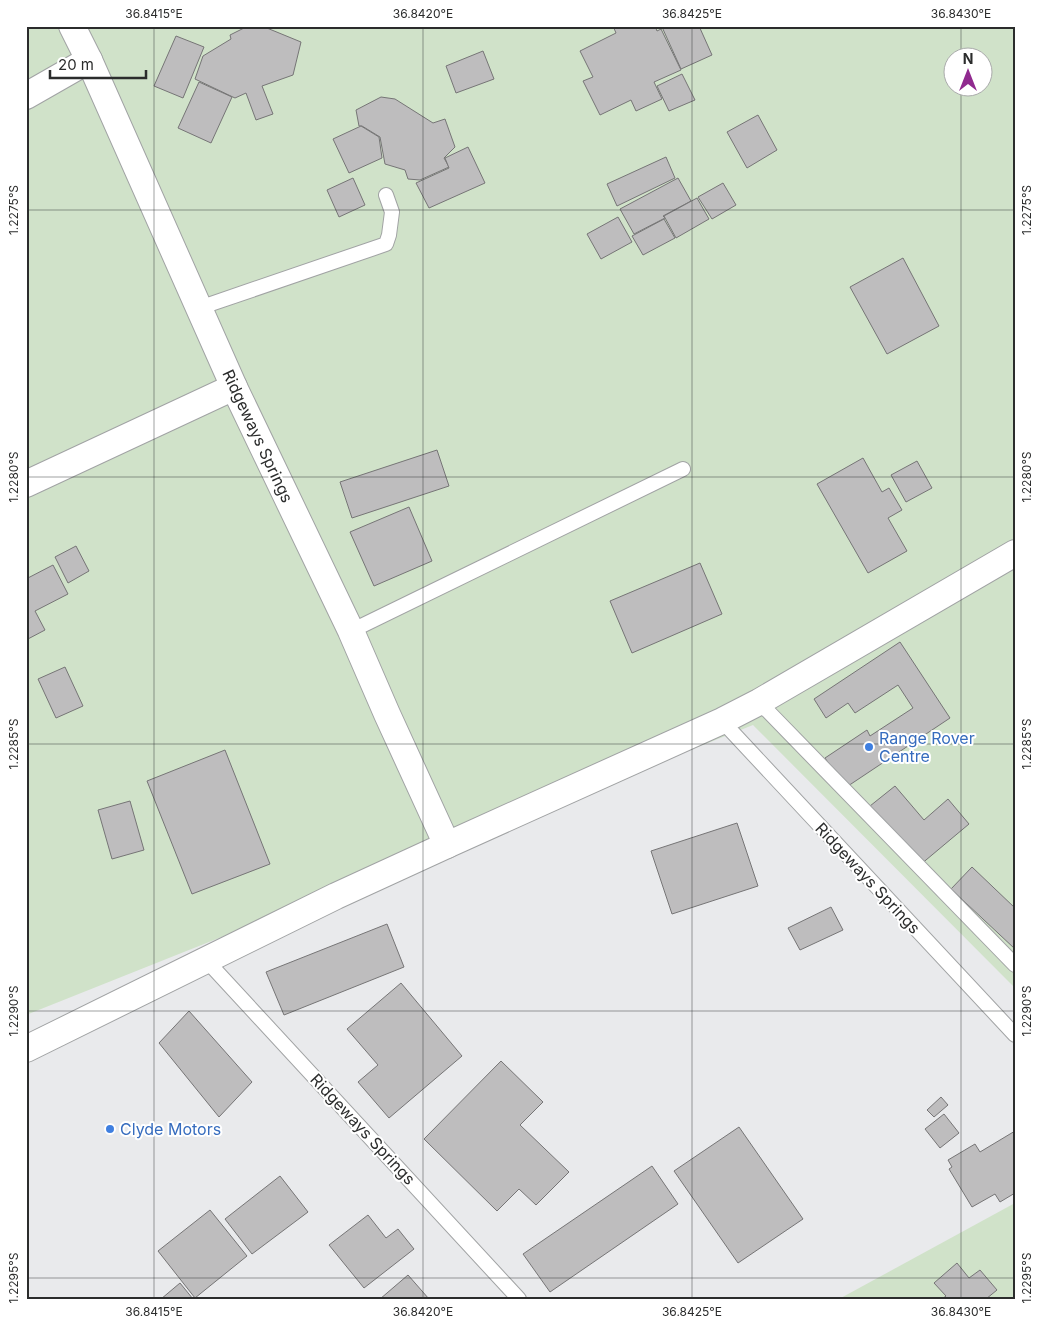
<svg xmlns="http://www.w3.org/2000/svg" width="1041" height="1325" viewBox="0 0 1041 1325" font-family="Inter,sans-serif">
<rect width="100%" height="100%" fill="#e9eaec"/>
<!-- green -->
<g fill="#d0e2c9" fill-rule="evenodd">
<path d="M26,26H1015V988L753,725L26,1015ZM954,58H984V88H954Z"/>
<path d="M1015,1203V1299H839Z"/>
</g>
<!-- building -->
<g fill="#bebdbe" stroke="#767576">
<path d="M248,26H262L301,42L293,75L262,86L273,114L256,120L246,93L235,98L195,79L203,56L231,39L230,35Z"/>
<path d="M613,26H655L657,31L661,29L681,70L654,82L662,99L636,111L631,100L600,115L583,81L593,77L580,51L616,33Z"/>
<path d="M664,26H699L712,55L681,69L662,27Z"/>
<path d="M176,36L204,47L183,98L154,86Z"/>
<path d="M483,51L494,79L456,93L446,66Z"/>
<path d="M682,74L695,100L669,111L657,86Z"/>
<path d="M199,82L232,97L211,143L178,128Z"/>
<path d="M381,97L395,99L433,123L445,119L455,147L444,158L449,167L420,180L408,179L405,170L385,164L380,137L362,126H359L356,110Z"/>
<path d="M758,115L777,150L747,168L727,132Z"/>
<path d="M361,126L379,137L382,158L349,173L333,139Z"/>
<path d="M468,147L485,183L429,208L416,183L449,168L445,158Z"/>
<path d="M666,157L675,178L617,206L607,184Z"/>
<path d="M353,178L365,205L339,217L327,190Z"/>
<path d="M678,178L691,201L663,216L665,218L634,234L620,209Z"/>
<path d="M723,183L736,205L712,219L698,197Z"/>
<path d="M697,198L709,219L676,238L664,216Z"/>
<path d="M618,217L632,242L601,259L587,234Z"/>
<path d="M664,219L675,238L643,255L632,236Z"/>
<path d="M903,258L939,326L887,354L850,287Z"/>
<path d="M437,450L449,486L352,518L340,482Z"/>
<path d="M863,458L882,492L889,488L902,510L888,518L907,551L868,573L817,484Z"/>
<path d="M917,461L932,488L906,502L891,475Z"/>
<path d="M409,507L432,561L374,586L350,532Z"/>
<path d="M76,546L89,571L68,583L55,557Z"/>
<path d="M700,563L722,614L632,653L610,601Z"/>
<path d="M53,565L68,594L35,611L45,630L26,640V579Z"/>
<path d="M900,642L950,718L845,788L825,758L867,730L870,736L913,708L898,685L855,713L848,703L826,718L814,699Z"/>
<path d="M65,667L83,706L56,718L38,679Z"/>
<path d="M225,750L270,864L192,894L147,781Z"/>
<path d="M895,786L924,820L948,799L969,824L920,865L870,806Z"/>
<path d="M130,801L144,850L112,859L98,810Z"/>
<path d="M737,823L758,886L672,914L651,851Z"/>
<path d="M972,867L1015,908V949L951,889Z"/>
<path d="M831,907L843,930L800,950L788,928Z"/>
<path d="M387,924L404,967L284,1015L266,972Z"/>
<path d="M401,983L462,1056L389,1118L358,1082L378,1065L347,1029Z"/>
<path d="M189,1011L252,1082L219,1117L159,1043Z"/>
<path d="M501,1061L543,1102L520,1125L569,1172L536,1205L519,1189L497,1211L424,1139Z"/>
<path d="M941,1097L948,1105L934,1117L927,1110Z"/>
<path d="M944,1114L959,1133L940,1148L925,1129Z"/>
<path d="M739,1127L803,1219L738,1263L674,1171Z"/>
<path d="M1015,1131V1193L1000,1202L995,1194L972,1207L949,1169L952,1167L948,1160L975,1144L980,1152Z"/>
<path d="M652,1166L678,1204L550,1292L523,1254Z"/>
<path d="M280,1176L308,1212L252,1254L225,1219Z"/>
<path d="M210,1210L247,1256L195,1298L158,1251Z"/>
<path d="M368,1215L386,1238L398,1229L414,1249L364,1288L329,1245Z"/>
<path d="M957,1263L969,1278L980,1270L997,1290L986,1299H942L946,1296L934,1283Z"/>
<path d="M408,1275L429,1299H380Z"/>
<path d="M180,1283L193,1299H161Z"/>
</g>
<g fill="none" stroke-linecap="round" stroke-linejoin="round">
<defs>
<g id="service">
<path d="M199,308L386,244L389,235L392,212L386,195"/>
<path d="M351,631L683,469"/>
<path d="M759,702L1015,965"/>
<path d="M722,721L1015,1035"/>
<path d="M206,960L519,1299"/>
</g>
<g id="minor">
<path d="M26,96L89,60"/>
<path d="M26,484L234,387"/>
<path d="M447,845L722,721L759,702L1015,553"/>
<path d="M26,1049L336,896L447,845L387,714L351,631L234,387L89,60L72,26"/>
</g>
</defs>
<!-- service casing -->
<use href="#service" stroke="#a1a3a4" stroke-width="16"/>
<!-- minor casing -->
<use href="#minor" stroke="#a1a3a4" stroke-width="28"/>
<!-- service -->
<use href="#service" stroke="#fff" stroke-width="14"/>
<!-- minor -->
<use href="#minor" stroke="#fff" stroke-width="26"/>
</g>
<!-- ticks -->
<path fill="none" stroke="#2b2c2c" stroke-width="1" stroke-opacity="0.45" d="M154,26V1299M423,26V1299M692,26V1299M961,26V58M961,88V1299M26,210H1015M26,477H1015M26,744H1015M26,1011H1015M26,1278H1015"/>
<!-- markers -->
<g fill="#3f7fe0" stroke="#fff" stroke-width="2">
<circle cx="869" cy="747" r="5"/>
<circle cx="110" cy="1129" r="5"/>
</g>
<g text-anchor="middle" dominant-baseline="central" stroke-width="4" stroke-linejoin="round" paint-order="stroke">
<!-- street labels -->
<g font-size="16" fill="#2b2c2c" stroke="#fff">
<text transform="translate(258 436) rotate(65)">Ridgeways Springs</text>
<text transform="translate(868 878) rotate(47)">Ridgeways Springs</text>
<text transform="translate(363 1129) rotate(47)">Ridgeways Springs</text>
</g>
<!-- shop labels -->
<g font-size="16" fill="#366cbe" stroke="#fff" text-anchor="start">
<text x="879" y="738">Range Rover<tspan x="879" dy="18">Centre</tspan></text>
<text x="120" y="1129">Clyde Motors</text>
</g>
</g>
<!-- border -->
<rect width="1041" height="1325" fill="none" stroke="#ffffff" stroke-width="55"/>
<!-- north arrow -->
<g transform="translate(968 72)"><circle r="24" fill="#ffffff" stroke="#aaabab"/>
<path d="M0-4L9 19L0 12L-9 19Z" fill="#902a8f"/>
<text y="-8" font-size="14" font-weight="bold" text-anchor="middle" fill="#2b2c2c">N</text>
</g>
<!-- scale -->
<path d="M50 70v8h96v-8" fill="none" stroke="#2b2c2c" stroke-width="2.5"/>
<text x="58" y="70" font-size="15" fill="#2b2c2c" stroke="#ffffff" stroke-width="4" paint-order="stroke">20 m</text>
<rect x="28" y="28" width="986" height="1270" fill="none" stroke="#2b2c2c" stroke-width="2"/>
<g font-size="12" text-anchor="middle" fill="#2b2c2c">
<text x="154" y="18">36.8415°E</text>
<text x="423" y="18">36.8420°E</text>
<text x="692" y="18">36.8425°E</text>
<text x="961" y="18">36.8430°E</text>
<text transform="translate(14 210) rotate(-90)" y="4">1.2275°S</text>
<text transform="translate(1027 210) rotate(-90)" y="4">1.2275°S</text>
<text transform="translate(14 477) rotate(-90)" y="4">1.2280°S</text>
<text transform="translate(1027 477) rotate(-90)" y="4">1.2280°S</text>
<text transform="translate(14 744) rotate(-90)" y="4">1.2285°S</text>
<text transform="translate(1027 744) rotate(-90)" y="4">1.2285°S</text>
<text transform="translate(14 1011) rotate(-90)" y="4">1.2290°S</text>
<text transform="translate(1027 1011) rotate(-90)" y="4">1.2290°S</text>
<text transform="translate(14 1278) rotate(-90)" y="4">1.2295°S</text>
<text transform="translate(1027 1278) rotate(-90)" y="4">1.2295°S</text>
<text x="154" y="1316">36.8415°E</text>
<text x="423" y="1316">36.8420°E</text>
<text x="692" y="1316">36.8425°E</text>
<text x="961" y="1316">36.8430°E</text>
</g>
</svg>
